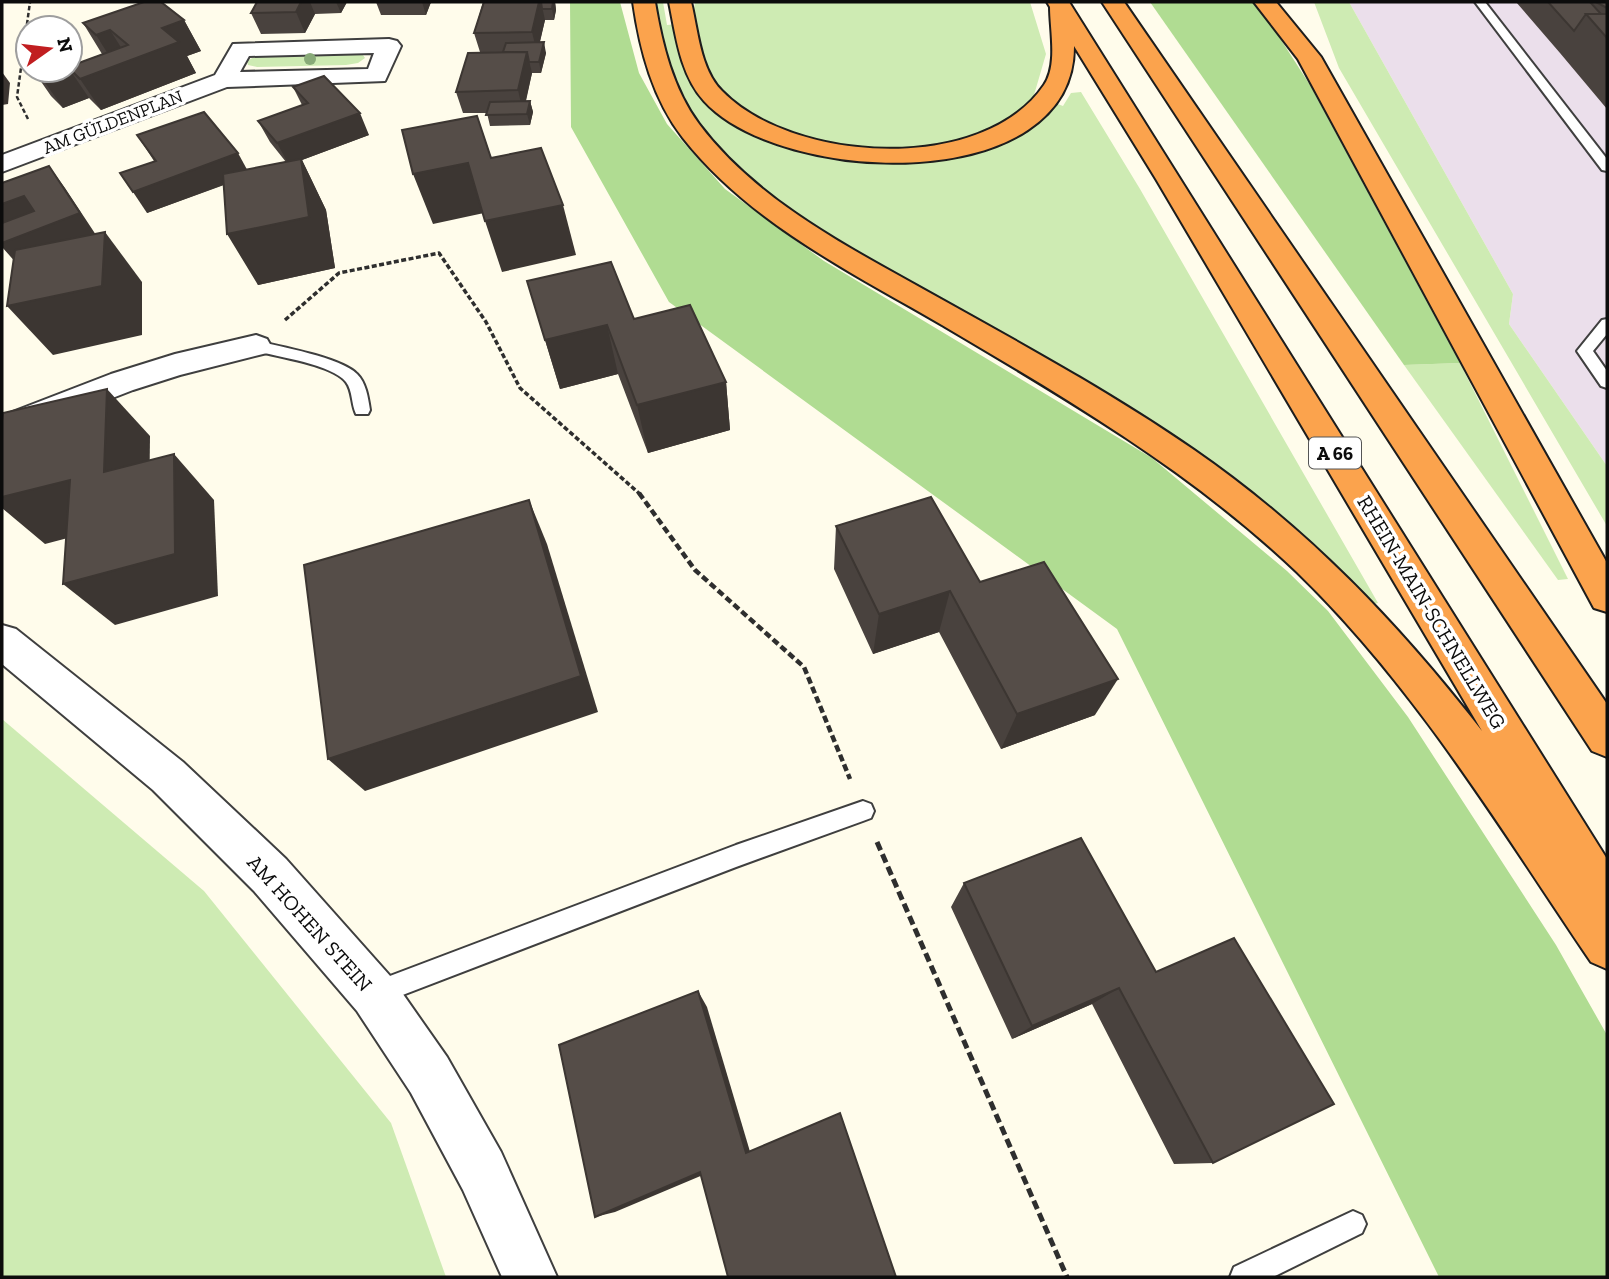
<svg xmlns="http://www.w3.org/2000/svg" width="1609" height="1279" viewBox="0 0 1609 1279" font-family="'Zilla Slab',serif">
<rect width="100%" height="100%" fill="#fffceb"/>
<!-- industrial -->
<path fill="#ebdfeb" d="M1349,2H1607V466L1509,324L1513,294Z"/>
<!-- green -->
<g fill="#ceebb3">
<path d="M654,2H663L667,25L692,23L695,2H1030L1046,54L1034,95L1063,106L1071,93L1081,92L1140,189L1378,603L1370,605L1092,385L829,237L760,187L734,165L695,125L666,60Z"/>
<path d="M1314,2H1349L1513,294L1509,324L1607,466V526L1339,68Z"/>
<path d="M361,52L365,58L358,63L346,65L257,67L248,65L247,61L258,55Z"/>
<path d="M1460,363L1568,579L1558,580L1404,365Z"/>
<path d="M2,719L204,891L391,1123L446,1277H2Z"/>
</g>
<!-- forest -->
<g fill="#b0dc92">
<path d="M570,2H620L639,73L667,124L725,189L824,261L1152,458L1287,571L1328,611L1408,717L1556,945L1607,1035V1277H1439L1117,629L669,302L571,127Z"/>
<path d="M1150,2H1252L1265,15L1310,85L1460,363L1404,365Z"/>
</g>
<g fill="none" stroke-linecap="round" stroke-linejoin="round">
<defs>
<g id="service">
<path d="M1475,2H1485L1607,159V171L1602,170Z"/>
<path d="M1607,319V334L1593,351L1607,371V388L1601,386L1577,351L1602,320Z"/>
<path d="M256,341C279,346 342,358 357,374C366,383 368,397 370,410L368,414H356C351,404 353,391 346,382C332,364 273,356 251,350L248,346Z"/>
<path d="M863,801L871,804L874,811L871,818L863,821L736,867L374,1006L366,1002L362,994L366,986L374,982L736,845Z"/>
<path d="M1353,1211L1362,1215L1366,1224L1362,1233L1273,1277H1230L1234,1267Z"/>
</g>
<g id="minor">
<path d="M389,39L397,41L401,46L385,81L227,87L2,172V155L215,75L233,44ZM374,53L368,69L240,72L249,56Z"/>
<path d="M256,335L267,339L271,346L267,353L180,375L133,390L2,441V416L111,374L175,354Z"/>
<path d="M2,625L16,629L183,762L286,859L391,977L447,1057L501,1152L557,1277H502L463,1190L411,1093L357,1011L254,891L153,790L2,664Z"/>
</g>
<g id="motorway">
<path d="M633,2H655C662,44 673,89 699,124C759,204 856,251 941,299C1027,347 1113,394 1194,450C1307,528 1398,623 1482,731L1156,179L1074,46C1075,197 781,186 704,101C680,74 676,36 669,2H691C698,30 700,69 722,91C792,163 983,175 1044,85C1058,65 1050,30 1050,7L1047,2H1069L1607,859V969L1591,962C1500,828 1415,686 1297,572C1192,472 1066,398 942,325C851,272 750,223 683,138C653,99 640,51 633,2Z"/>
<path d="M1102,2H1124L1607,704V757L1592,751Z"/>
<path d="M1254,2H1276L1321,57L1607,563V612L1594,608L1298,59Z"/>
</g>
</defs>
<!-- service casing -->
<use href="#service" stroke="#3f3f3f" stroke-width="4"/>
<!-- minor casing -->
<use href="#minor" stroke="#3f3f3f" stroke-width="4"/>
<!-- motorway casing -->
<use href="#motorway" stroke="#1d1d1d" stroke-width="4"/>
<!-- path-far3 -->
<path stroke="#2e2e2e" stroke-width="2.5" stroke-dasharray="4.5 2.5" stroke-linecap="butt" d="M28,119L17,97L30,2"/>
<!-- path-far2 -->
<path stroke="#2e2e2e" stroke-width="3.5" stroke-dasharray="5 2.5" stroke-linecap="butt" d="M285,320L339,273L439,253L486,322L520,388L641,495"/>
<!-- path-far1 -->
<path stroke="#2e2e2e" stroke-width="4.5" stroke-dasharray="7 3.5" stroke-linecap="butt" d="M639,493L695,570L804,667L850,779"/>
<!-- path -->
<path stroke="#2e2e2e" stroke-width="5" stroke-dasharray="9 4.5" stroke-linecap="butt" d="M877,842L1067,1277"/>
<!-- service -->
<use href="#service" fill="#fff" fill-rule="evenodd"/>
<!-- minor -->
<use href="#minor" fill="#fff" fill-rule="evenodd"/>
<!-- motorway -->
<use href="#motorway" fill="#fba34d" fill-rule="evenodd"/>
</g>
<!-- trees -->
<circle fill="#88aa78" cx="310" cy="59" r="6"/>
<!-- wall -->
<g fill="#49423e">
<path d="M257,2H347L341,13L315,14L305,33L261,34L251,13Z"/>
<path d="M376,2H431L426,15H381Z"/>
<path d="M457,2H555L556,10L554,20H545L540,42L546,53L541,73H532L526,101H530L533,112L530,125L490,126L487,113H463L456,92L480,52L474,33L483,2Z"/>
<path d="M1516,2H1607V109L1560,53Z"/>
<path d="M184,20L201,51L187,56L196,73L101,110L89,98L63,108L51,96L33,70H70V59L76,64L102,54L83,23Z"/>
<path d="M293,87L369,135L302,160L326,210L335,268L258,285L224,185L147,213L154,161L137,135L247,170L286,162L270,142L258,121L302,105Z"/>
<path d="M527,281L634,319L726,382L730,430L648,453L618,374L560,389Z"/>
<path d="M836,526L980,582L1095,715L1001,749L939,632L873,654L834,569Z"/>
<path d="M964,883L1156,972L1213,1163L1174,1164L1092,1004L1012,1039L951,907Z"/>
</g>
<!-- shaded-wall -->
<g fill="#3c3632">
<path d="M301,2H310L315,14L305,33L296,12Z"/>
<path d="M336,2H347L341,13Z"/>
<path d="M422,2H431L426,15Z"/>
<path d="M539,2H541L545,20L537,53L532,32Z"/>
<path d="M553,2H555L556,10L554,20L552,9Z"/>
<path d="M184,20L201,51L187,56L196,73L101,110L80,79L162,28Z"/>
<path d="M110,30L129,60L115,65L96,35Z"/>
<path d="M544,42L546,53L541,73L539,62Z"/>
<path d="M527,52L532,73L523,112L518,90Z"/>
<path d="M61,70H70L89,98L63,108L41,77Z"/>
<path d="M2,72L10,83L8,104L2,105Z"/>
<path d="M530,101L533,112L530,125L527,114Z"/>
<path d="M360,113L369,135L302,160L326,210L335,268L258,285L227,234L289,165L277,143Z"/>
<path d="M238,153L250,175L147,213L133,192Z"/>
<path d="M468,163L484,213L433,224L413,174Z"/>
<path d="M49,166L65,188L96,235L18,265L2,247V243L80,213Z"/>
<path d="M24,196L41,217L2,232V204Z"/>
<path d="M563,205L576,255L502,272L485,221Z"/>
<path d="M105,232L142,282V335L53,355L7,306Z"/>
<path d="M607,325L618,374L560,389L545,340Z"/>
<path d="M726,382L730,430L648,453L637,405Z"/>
<path d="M107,389L150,436L149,517L104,472Z"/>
<path d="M174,454L214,500L218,596L115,625L63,584Z"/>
<path d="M70,480L117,525L45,544L2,508V497Z"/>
<path d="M529,500L547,544L598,712L365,791L328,759Z"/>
<path d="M950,591L939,632L873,654L879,614Z"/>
<path d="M1118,679L1095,715L1001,749L1017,714Z"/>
<path d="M1119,988L1092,1004L1012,1039L1032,1026Z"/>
<path d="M698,991L707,1007L751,1155L746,1153Z"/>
<path d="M700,1172H710L615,1212L595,1217Z"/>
</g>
<!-- building -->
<g fill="#554d48" stroke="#3c3632" stroke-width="2">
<path d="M144,2H161L184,20L162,28L179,42L80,79L70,69V59L76,64L128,45L110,30L96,35L83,23Z"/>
<path d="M257,2H301L296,12L251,13Z"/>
<path d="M484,2H539L532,32L474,33Z"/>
<path d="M541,2H553L552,9H542Z"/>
<path d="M1548,2H1590L1601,14H1586L1574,31Z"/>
<path d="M1596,2H1607V8Z"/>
<path d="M1586,14H1607V38Z"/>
<path d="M544,42L539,62H529L527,52H503L506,43Z"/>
<path d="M527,52L518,90L456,92L468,53Z"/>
<path d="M34,70H61L41,77Z"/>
<path d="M324,76L360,113L277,143L258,121L308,103L293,87Z"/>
<path d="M530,101L527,114L486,115L490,102Z"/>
<path d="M204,112L238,153L133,192L120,173L156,161L137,135Z"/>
<path d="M477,116L491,158L541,148L563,205L485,221L468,163L413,174L402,130Z"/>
<path d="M301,159L309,217L227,234L223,174Z"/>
<path d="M49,166L80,213L2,243V223L34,211L24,196L2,204V183Z"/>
<path d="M105,232L102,286L7,306L15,250Z"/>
<path d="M611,262L634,319L690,305L726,382L637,405L607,325L545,340L527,281Z"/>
<path d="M107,389L104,472L174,454L175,554L63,584L70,480L2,497V421L3,413Z"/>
<path d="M931,497L980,582L1044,562L1118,679L1017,714L950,591L879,614L836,526Z"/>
<path d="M529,500L581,676L328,759L304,565Z"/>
<path d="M1081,838L1156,972L1234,938L1334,1104L1213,1163L1119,988L1032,1026L964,883Z"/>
<path d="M698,991L746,1153L840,1113L896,1277H728L700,1172L595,1217L559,1045Z"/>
</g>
<g text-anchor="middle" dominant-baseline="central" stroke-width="7" stroke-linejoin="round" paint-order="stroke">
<!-- far-street labels -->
<g font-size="18" fill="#0c0c0c" stroke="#fff">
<text transform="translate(113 122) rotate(-21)">AM GÜLDENPLAN</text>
</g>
<!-- shield labels -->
<rect fill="#fff" stroke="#555" stroke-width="2" x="1309" y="437.5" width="52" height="31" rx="5"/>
<g font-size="19" font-weight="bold" fill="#0c0c0c">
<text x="1335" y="453">A 66</text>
</g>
<!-- street labels -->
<g font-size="21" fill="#0c0c0c" stroke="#fff">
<text transform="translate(1432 612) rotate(59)">RHEIN-MAIN-SCHNELLWEG</text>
<text transform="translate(310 923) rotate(48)">AM HOHEN STEIN</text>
</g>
</g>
<!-- border -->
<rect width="1609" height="1279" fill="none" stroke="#0c0c0c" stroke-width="7"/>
<!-- north arrow -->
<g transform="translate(49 49) rotate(76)"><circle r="33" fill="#ffffff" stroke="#9e9e9e" stroke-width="2"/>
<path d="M0-5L12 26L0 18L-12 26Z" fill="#c11e20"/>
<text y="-10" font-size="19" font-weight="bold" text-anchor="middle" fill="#0c0c0c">N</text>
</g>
</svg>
